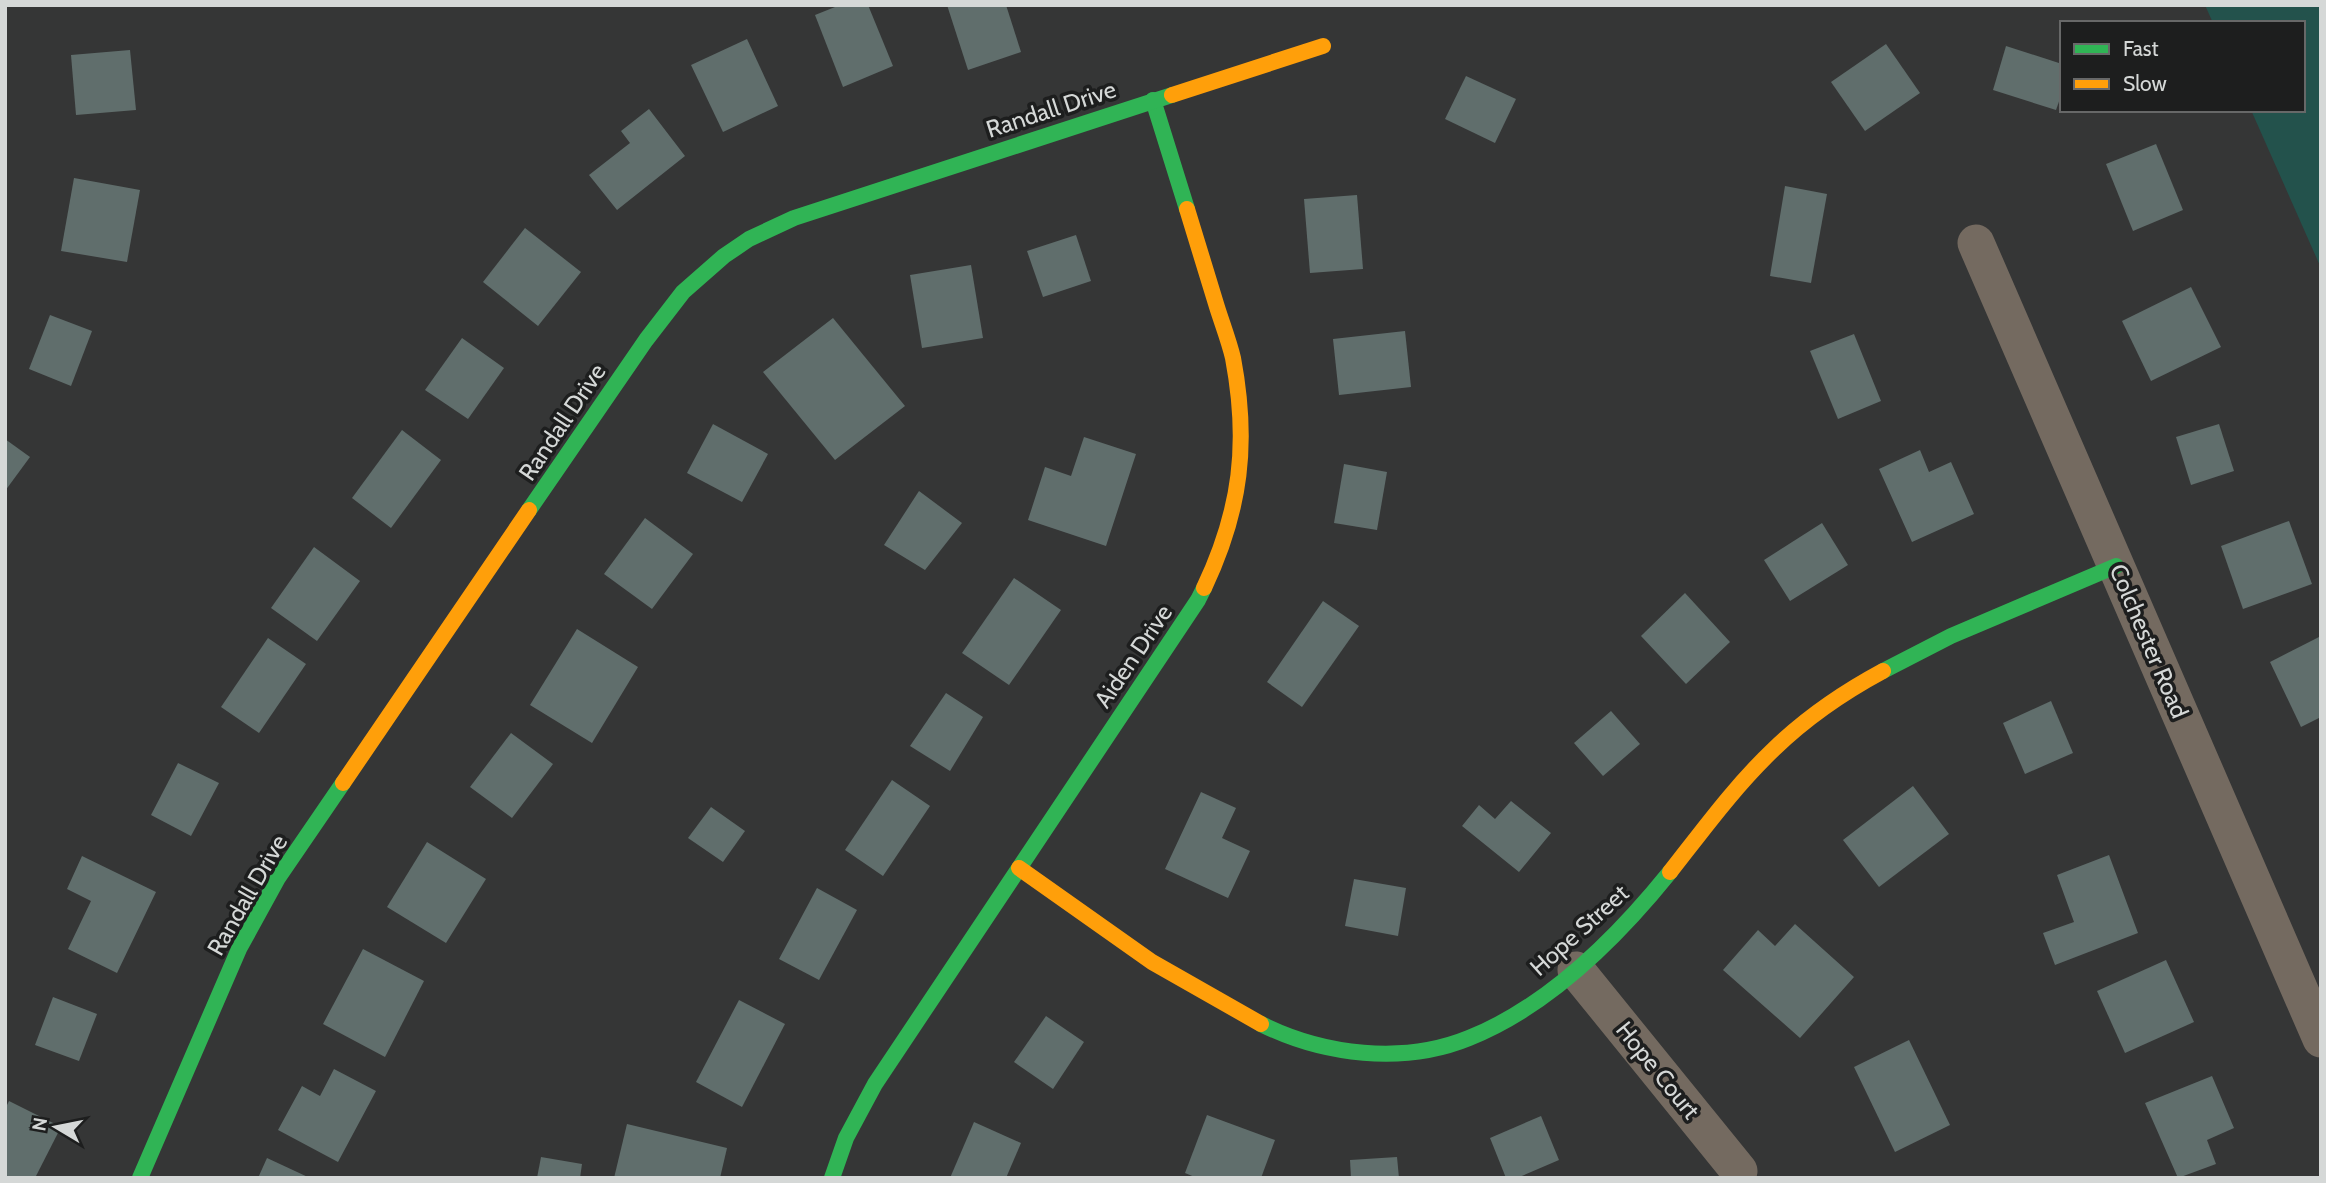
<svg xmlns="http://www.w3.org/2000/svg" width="2326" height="1183" viewBox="0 0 2326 1183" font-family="Cabin,sans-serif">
<rect width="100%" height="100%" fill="#353636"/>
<!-- green -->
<path fill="#23524c" d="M2205,5H2321V268L2251,110H2303V23H2213Z"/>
<!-- building -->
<g fill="#606e6c">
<path d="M840,5H868L893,66L843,87L815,15Z"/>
<path d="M947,5H1006L1021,52L968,70Z"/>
<path d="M747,39L778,106L723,132L691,65Z"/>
<path d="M1886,44L1920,93L1865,131L1831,82Z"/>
<path d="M2006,46L2062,64V93L2056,110L1993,90Z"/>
<path d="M130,50L136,110L76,115L71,55Z"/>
<path d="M1466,76L1516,99L1495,143L1445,119Z"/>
<path d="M649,109L685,156L617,210L589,175L630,143L621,131Z"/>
<path d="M2156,144L2183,210L2133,231L2106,164Z"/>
<path d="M74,178L140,190L127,262L61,251Z"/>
<path d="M1785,186L1827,194L1811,283L1770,276Z"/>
<path d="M1357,195L1363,269L1310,273L1304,199Z"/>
<path d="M525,228L581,272L538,326L483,282Z"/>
<path d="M1076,235L1091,281L1043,297L1027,251Z"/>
<path d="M971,265L983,338L922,348L910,275Z"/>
<path d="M2191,287L2221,347L2151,381L2122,321Z"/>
<path d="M50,315L92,331L71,386L29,369Z"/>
<path d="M833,318L905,406L835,460L763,372Z"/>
<path d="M1405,331L1411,387L1339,395L1333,339Z"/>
<path d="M1854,334L1881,401L1838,419L1810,351Z"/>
<path d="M462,338L504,368L468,419L425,390Z"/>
<path d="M713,424L768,454L742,502L687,473Z"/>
<path d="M2219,424L2234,471L2191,485L2176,437Z"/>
<path d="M402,430L441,460L391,528L352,498Z"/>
<path d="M1084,437L1136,454L1106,546L1028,520L1045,467L1071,476Z"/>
<path d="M5,439L30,457L5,491Z"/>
<path d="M1920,450L1929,472L1951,462L1974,514L1912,542L1879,469Z"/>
<path d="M1344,464L1387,472L1377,530L1334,523Z"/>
<path d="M919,491L962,523L925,570L884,545Z"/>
<path d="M645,518L693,554L652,609L604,574Z"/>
<path d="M2289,521L2312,584L2243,609L2221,546Z"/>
<path d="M1822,523L1848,565L1790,601L1764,560Z"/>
<path d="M314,547L360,581L317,641L271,608Z"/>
<path d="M1014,578L1061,610L1009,685L962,653Z"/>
<path d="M1685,593L1730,642L1686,684L1641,636Z"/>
<path d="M1323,601L1359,626L1302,707L1267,682Z"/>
<path d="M577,629L638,667L592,743L530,705Z"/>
<path d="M2321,636V717L2301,727L2270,662Z"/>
<path d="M268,638L306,664L259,733L221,707Z"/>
<path d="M946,693L983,717L950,771L910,746Z"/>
<path d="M2051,701L2073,753L2025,774L2003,723Z"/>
<path d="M1611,711L1640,744L1603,776L1574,743Z"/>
<path d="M511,733L553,764L512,818L470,787Z"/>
<path d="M178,763L219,783L191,836L151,815Z"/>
<path d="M892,780L930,806L883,876L845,850Z"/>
<path d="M1913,786L1949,834L1879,887L1843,840Z"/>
<path d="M1201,792L1236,808L1222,838L1250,851L1228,898L1165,869Z"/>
<path d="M1511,801L1551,833L1519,872L1462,826L1479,805L1495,819Z"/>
<path d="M711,807L745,831L723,862L688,838Z"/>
<path d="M427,842L486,879L446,943L387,907Z"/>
<path d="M2109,855L2138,933L2055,965L2043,933L2074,922L2057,875Z"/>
<path d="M82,856L156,892L117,973L68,949L91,901L67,889Z"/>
<path d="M1354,879L1406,888L1398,936L1345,926Z"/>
<path d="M817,888L857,910L819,980L779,959Z"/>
<path d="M1795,924L1854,977L1800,1038L1723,970L1758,930L1775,946Z"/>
<path d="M363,949L424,981L385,1057L323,1024Z"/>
<path d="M2166,960L2194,1022L2125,1053L2097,991Z"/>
<path d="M53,997L97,1014L79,1061L35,1045Z"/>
<path d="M739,1000L785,1024L742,1107L696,1082Z"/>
<path d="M1046,1016L1084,1042L1053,1089L1014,1062Z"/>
<path d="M1909,1040L1950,1125L1895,1152L1854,1067Z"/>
<path d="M334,1069L376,1091L338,1162L278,1130L302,1086L320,1096Z"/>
<path d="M2212,1076L2234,1128L2207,1140L2216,1164L2178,1178L2145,1103Z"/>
<path d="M9,1101L61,1127L35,1178H10L5,1175V1109Z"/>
<path d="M1207,1115L1275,1140L1261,1178H1197L1185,1173Z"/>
<path d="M1541,1116L1559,1160L1517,1178H1506L1490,1138Z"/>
<path d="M974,1122L1021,1143L1006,1178H950Z"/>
<path d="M627,1124L727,1148L720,1178H614Z"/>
<path d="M541,1157L582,1164L580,1178H537Z"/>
<path d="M1397,1157L1399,1178H1351L1350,1160Z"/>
<path d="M267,1158L310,1178H258Z"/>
</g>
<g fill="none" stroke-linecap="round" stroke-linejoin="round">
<!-- street -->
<g stroke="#746a60" stroke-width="37">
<path d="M1976,243L2321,1039"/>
<path d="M1576,970L1739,1171"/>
</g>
<!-- fast -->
<g stroke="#30b455" stroke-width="16">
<path d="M1153,100L1187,209"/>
<path d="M529,510L646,340L683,292L724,256L749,239L794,218L1172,95"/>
<path d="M1883,671L1951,636L2116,566"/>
<path d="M1261,1024C1323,1055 1403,1065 1469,1038C1549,1006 1616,939 1670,872"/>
<path d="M140,1178L239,949L278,878L343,783"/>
<path d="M832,1178L846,1138L875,1084L1198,600L1204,588"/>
</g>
<!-- slow -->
<g stroke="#ff9f0a" stroke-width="16">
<path d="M1172,95L1323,46"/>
<path d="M1187,209C1197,241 1207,274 1217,307C1222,323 1229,341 1233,358C1249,443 1241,510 1204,588"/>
<path d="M343,783L529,510"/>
<path d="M1019,868L1152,962L1261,1024"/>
<path d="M1670,872C1703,830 1735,786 1774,749C1806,718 1844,692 1883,671"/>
</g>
</g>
<g text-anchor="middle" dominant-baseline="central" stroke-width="7" stroke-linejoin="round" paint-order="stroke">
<!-- street labels -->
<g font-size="24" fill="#d5d8d7" stroke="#1d1e1e">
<text transform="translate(1051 109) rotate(-18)">Randall Drive</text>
<text transform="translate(562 422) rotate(-56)">Randall Drive</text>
<text transform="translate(2149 641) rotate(67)">Colchester Road</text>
<text transform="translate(1133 656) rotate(-56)">Aiden Drive</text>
<text transform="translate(247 895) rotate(-60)">Randall Drive</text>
<text transform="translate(1579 930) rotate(-42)">Hope Street</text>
<text transform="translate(1658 1070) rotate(51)">Hope Court</text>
</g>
</g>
<!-- border -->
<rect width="2326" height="1183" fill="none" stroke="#d5d8d7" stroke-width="14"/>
<!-- legend -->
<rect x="2060" y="21" width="245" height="91" fill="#1d1e1e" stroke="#676868" stroke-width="2"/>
<rect x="2074" y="44" width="35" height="10" fill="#30b455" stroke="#676868" stroke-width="2"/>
<text x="2123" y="56" font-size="21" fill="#d5d8d7">Fast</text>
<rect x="2074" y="79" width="35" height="10" fill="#ff9f0a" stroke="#676868" stroke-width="2"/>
<text x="2123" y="91" font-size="21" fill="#d5d8d7">Slow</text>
<!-- north arrow -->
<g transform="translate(56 1127) rotate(280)" stroke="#1d1e1e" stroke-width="5" paint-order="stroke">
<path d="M0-5L12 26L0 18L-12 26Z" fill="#d5d8d7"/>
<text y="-10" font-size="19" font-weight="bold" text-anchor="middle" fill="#d5d8d7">N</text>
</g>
</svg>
